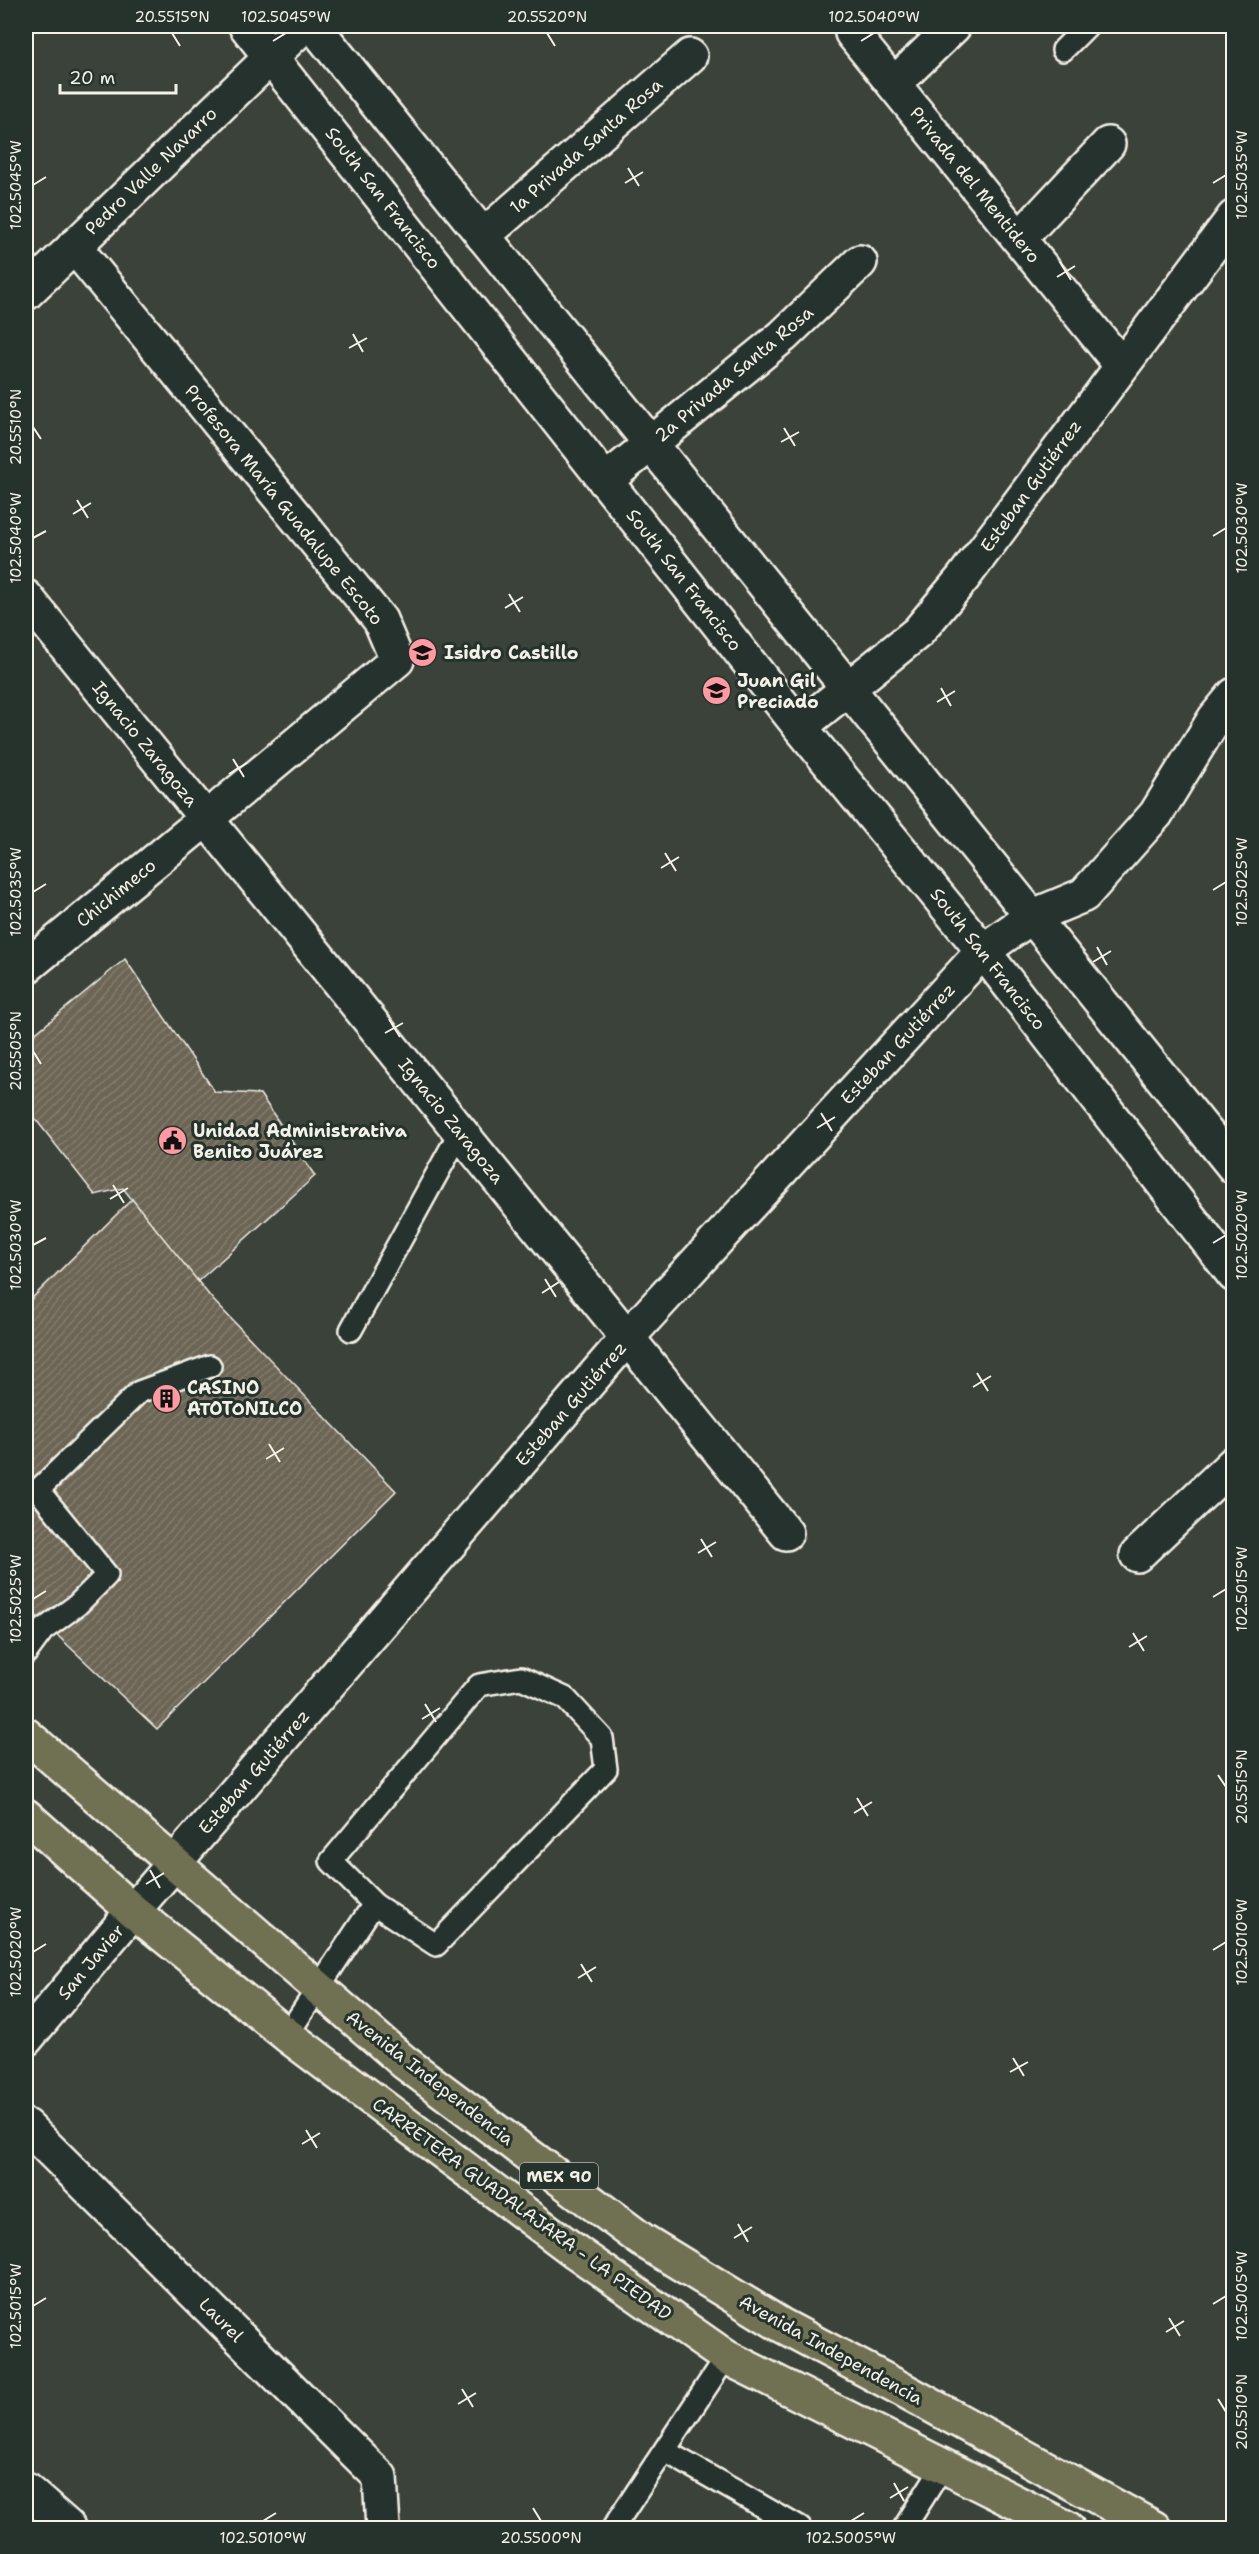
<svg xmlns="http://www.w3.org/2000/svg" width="1259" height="2554" viewBox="0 0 1259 2554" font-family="'Shantell Sans',sans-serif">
<defs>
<pattern id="building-hatch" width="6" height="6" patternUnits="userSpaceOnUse" patternTransform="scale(1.5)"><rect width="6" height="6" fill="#6c6555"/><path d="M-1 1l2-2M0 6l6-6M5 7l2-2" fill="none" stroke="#827c6d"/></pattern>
</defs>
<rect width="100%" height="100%" fill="#3b4239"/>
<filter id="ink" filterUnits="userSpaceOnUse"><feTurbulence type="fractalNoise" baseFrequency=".0167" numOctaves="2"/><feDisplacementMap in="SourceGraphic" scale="12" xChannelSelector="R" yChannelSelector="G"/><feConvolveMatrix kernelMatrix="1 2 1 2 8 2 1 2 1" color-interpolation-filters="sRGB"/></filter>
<g filter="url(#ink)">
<!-- building -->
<g fill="url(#building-hatch)" stroke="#f4f1e8" stroke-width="1.5">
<path d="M125,959L215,1092L260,1094L315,1176L197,1282L123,1188L95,1195L26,1107V1041Z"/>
<path d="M132,1199L213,1300L396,1491L157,1729L26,1606V1304Z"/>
</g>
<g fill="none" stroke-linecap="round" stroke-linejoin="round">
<defs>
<g id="service">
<path d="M1063,50L1087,26"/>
<path d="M351,1330L460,1132"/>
<path d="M26,1653L43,1630L77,1605L107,1575L38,1490L139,1392L210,1366"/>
<path d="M521,1678L565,1698L602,1738L606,1769L436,1945L374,1904L331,1861L479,1685Z"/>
<path d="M287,2035L374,1904"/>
<path d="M665,2451L800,2528"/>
<path d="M613,2528L726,2357"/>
<path d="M904,2528L943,2466"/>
</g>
<path id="pedestrian" d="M74,246L380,620L397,660L206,819"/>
<g id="minor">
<path d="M246,26L800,727L983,951L1234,1275"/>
<path d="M314,26L1234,1167"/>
<path d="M852,33L1121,365"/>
<path d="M894,84L954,26"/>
<path d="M483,236L690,56"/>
<path d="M1019,239L1108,144"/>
<path d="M26,293L303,26"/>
<path d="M605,481L783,336L860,262"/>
<path d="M26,597L786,1533"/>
<path d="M800,727L918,632L963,578L1234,217"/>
<path d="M26,967L206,819"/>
<path d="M1137,1555L1234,1463"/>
<path d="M26,2039L133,1911L627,1338L983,951L1031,917L1084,895L1156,814L1215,718L1234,695"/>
<path d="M26,2126L380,2477L383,2528"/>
<path d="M26,2490L68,2527"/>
</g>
<g id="primary">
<path d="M26,1735L404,2062L642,2240L781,2325L898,2387L1154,2528"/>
<path d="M26,1816L133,1911L287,2035L576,2252L726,2357L1067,2528"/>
</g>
</defs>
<!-- service casing -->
<use href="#service" stroke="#f4f1e8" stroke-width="26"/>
<!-- pedestrian casing -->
<use href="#pedestrian" stroke="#f4f1e8" stroke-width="38"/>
<!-- minor casing -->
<use href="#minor" stroke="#f4f1e8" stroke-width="38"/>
<!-- primary casing -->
<use href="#primary" stroke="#f4f1e8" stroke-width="38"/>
<!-- service -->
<use href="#service" stroke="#26332d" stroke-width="21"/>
<!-- pedestrian -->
<use href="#pedestrian" stroke="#26332d" stroke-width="33"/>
<!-- minor -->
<use href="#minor" stroke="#26332d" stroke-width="33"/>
<!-- primary -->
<use href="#primary" stroke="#706f52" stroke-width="33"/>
</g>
</g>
<!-- ticks -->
<path fill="none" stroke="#f4f1e8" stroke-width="2" d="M172,33L180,46M547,33L555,46M273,41L286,33M861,41L874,33M628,168L639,186M625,183L643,172M1213,183L1226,175M33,185L46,177M1060,262L1071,280M1057,277L1075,266M353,334L363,352M349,348L367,338M33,427L41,439M784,428L795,446M781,442L799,432M77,500L88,518M73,514L91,503M1213,536L1226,528M33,538L46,531M509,594L520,612M505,608L523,597M941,688L951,706M937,702L955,691M233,759L244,777M229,774L247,763M665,853L676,871M661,868L679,857M1213,890L1226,882M33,892L46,884M1097,947L1107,965M1093,962L1111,951M389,1019L400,1037M385,1033L403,1023M33,1051L41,1064M821,1113L832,1131M817,1128L835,1117M113,1185L124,1203M110,1199L128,1188M1213,1243L1226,1235M33,1245L46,1238M545,1279L556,1297M542,1293L559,1282M977,1373L988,1391M973,1387L991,1376M269,1444L280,1462M266,1459L284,1448M701,1539L712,1557M698,1553L716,1542M1213,1597L1226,1589M33,1599L46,1591M1133,1633L1144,1651M1129,1647L1147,1636M425,1704L436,1722M422,1719L440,1708M1218,1775L1226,1787M857,1798L868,1816M854,1813L872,1802M150,1870L160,1888M146,1884L164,1873M1213,1950L1226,1942M33,1952L46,1944M581,1964L592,1982M578,1978L596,1967M1013,2058L1024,2076M1010,2072L1028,2062M306,2130L317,2148M302,2144L320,2133M738,2224L748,2242M734,2238L752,2227M1213,2304L1226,2296M33,2306L46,2298M1169,2318L1180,2336M1166,2332L1184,2321M462,2389L473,2407M1218,2399L1226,2412M458,2404L476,2393M894,2483L904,2501M890,2498L908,2487M533,2508L541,2521M263,2521L276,2513M851,2521L864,2513"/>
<!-- icons -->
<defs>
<symbol id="school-disc" viewBox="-11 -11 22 22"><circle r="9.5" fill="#ff9aa2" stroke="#26332d"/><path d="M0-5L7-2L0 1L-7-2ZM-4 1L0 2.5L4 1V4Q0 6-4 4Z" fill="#111"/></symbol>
<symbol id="civic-disc" viewBox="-11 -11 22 22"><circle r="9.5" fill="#ff9aa2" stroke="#26332d"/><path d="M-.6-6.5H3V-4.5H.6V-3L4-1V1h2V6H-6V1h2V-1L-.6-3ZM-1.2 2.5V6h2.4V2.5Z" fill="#111"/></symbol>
<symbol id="building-disc" viewBox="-11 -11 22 22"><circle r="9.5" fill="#ff9aa2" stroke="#26332d"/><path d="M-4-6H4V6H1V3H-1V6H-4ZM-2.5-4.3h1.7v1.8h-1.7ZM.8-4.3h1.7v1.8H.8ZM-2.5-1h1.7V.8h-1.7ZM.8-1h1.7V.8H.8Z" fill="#111"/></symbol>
</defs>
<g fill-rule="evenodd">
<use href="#school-disc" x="406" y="636" width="33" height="33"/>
<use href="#school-disc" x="700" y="674" width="33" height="33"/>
<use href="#civic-disc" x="156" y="1124" width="33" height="33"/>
<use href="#building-disc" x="150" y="1382" width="33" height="33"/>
</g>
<g text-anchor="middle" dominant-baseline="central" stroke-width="6" stroke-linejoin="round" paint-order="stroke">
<!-- shield labels -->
<rect fill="#26332d" stroke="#b6b8b0" stroke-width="1.5" x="520" y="2163" width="78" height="26" rx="4.5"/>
<g font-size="16" font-weight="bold" fill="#f4f1e8">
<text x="559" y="2176">MEX 90</text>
</g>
<!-- street labels -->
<g font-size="18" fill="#f4f1e8" stroke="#26332d">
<text transform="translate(586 146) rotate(-41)">1a Privada Santa Rosa</text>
<text transform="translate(151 171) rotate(-44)">Pedro Valle Navarro</text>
<text transform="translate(975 185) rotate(51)">Privada del Mentidero</text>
<text transform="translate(383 198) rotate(52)">South San Francisco</text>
<text transform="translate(734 374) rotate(-40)">2a Privada Santa Rosa</text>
<text transform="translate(1031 486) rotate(-54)">Esteban Gutiérrez</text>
<text transform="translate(284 505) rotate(51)">Profesora María Guadalupe Escoto</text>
<text transform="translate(684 580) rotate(52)">South San Francisco</text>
<text transform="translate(145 744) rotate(51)">Ignacio Zaragoza</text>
<text transform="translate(116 893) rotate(-39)">Chichimeco</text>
<text transform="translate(988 959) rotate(52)">South San Francisco</text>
<text transform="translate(898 1044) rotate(-47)">Esteban Gutiérrez</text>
<text transform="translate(451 1121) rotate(51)">Ignacio Zaragoza</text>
<text transform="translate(571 1404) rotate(-49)">Esteban Gutiérrez</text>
<text transform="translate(254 1772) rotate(-49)">Esteban Gutiérrez</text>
<text transform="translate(91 1962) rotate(-50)">San Javier</text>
<text transform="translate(430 2078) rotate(38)">Avenida Independencia</text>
<text transform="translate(522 2209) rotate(36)">CARRETERA GUADALAJARA - LA PIEDAD</text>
<text transform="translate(221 2320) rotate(45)">Laurel</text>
<text transform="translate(831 2350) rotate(29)">Avenida Independencia</text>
</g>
<!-- poi labels -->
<g font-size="18" font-weight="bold" fill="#f4f1e8" stroke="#26332d" text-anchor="start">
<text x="444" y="653">Isidro Castillo</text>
<text x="737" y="681">Juan Gil<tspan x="737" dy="21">Preciado</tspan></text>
<text x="193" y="1131">Unidad Administrativa<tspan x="193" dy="21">Benito Juárez</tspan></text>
<text x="187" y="1388">CASINO<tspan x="187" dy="21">ATOTONILCO</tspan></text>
</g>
</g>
<!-- margin -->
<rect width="1259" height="2554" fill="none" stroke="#26332d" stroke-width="66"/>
<!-- scale -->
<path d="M60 84v9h116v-9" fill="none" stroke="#f4f1e8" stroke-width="3"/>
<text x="69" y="84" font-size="18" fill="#f4f1e8" stroke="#26332d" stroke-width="4.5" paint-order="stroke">20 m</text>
<rect x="33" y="33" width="1193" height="2488" fill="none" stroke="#f4f1e8" stroke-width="2"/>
<g font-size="15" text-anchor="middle" fill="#f4f1e8">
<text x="172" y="22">20.5515°N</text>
<text x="286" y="22">102.5045°W</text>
<text x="547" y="22">20.5520°N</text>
<text x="874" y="22">102.5040°W</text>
<text transform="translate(1242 175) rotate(-90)" y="5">102.5035°W</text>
<text transform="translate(16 185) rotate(-90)" y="5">102.5045°W</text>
<text transform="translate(16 427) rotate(-90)" y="5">20.5510°N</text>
<text transform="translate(1242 528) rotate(-90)" y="5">102.5030°W</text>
<text transform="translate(16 538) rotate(-90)" y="5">102.5040°W</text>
<text transform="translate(1242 882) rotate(-90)" y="5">102.5025°W</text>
<text transform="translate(16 892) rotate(-90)" y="5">102.5035°W</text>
<text transform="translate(16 1051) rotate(-90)" y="5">20.5505°N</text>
<text transform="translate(1242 1235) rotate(-90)" y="5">102.5020°W</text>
<text transform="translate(16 1245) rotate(-90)" y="5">102.5030°W</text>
<text transform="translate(1242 1589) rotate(-90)" y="5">102.5015°W</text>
<text transform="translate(16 1599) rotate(-90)" y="5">102.5025°W</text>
<text transform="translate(1242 1787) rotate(-90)" y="5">20.5515°N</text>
<text transform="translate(1242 1942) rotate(-90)" y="5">102.5010°W</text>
<text transform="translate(16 1952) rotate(-90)" y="5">102.5020°W</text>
<text transform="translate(1242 2296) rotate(-90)" y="5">102.5005°W</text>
<text transform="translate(16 2306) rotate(-90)" y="5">102.5015°W</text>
<text transform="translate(1242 2412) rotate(-90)" y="5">20.5510°N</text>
<text x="263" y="2543">102.5010°W</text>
<text x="541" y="2543">20.5500°N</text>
<text x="851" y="2543">102.5005°W</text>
</g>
</svg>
